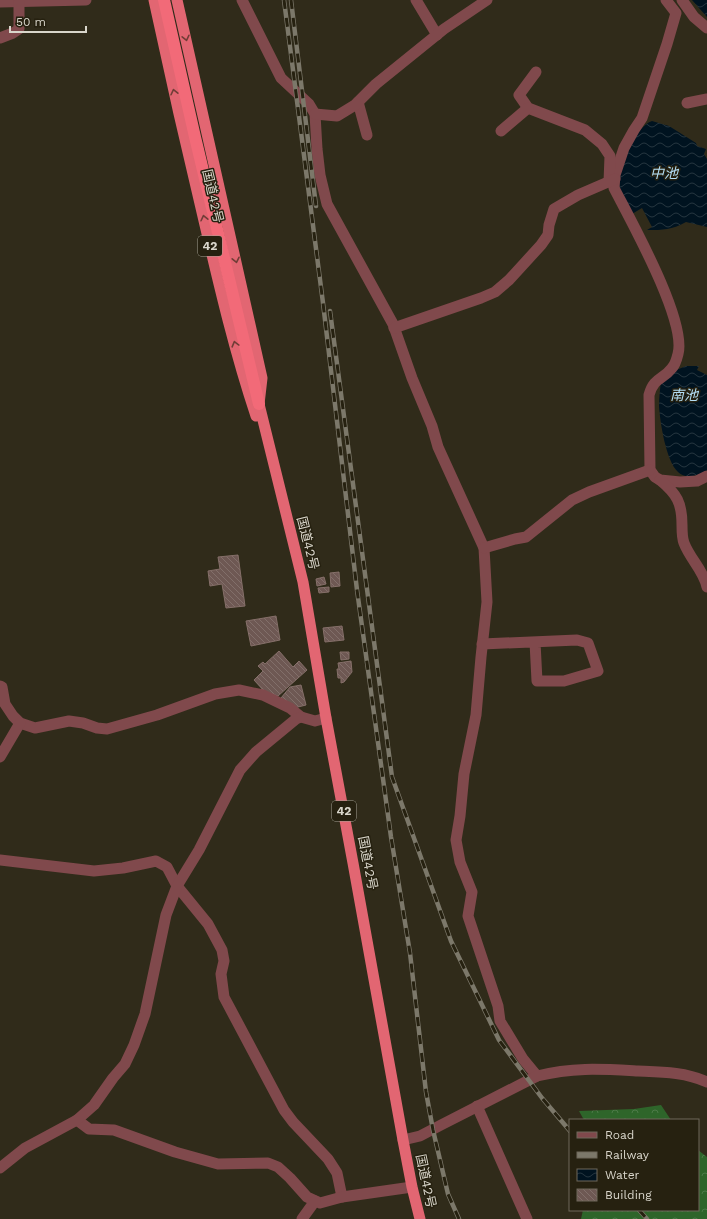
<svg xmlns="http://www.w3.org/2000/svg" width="707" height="1219" viewBox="0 0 707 1219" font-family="'Work Sans','Noto Sans JP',sans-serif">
<defs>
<pattern id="forest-crowns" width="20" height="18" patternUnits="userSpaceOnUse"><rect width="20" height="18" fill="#2e652a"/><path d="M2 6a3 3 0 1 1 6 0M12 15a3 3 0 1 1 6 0" fill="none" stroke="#4c7a48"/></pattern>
<pattern id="water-waves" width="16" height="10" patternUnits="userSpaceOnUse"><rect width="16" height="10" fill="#001320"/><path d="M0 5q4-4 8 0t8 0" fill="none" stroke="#25353f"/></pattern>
<pattern id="building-back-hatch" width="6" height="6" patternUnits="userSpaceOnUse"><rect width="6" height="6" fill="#6e5853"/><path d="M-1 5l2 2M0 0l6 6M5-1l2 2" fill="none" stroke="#826f6a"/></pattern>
</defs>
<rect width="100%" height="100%" fill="#302b1a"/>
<!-- forest -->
<g fill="url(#forest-crowns)">
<path d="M661,1105L671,1120H584L579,1111L634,1109Z"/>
<path d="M698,1150L707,1157V1219H581L583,1210H698Z"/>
</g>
<!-- water -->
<g fill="url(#water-waves)">
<path d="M692,0H707V17Z"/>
<path d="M652,121L669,126L696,143L697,146L706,149L704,154L707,159V227L686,222C671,230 664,230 647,230L652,227L642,208L632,214C628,205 621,195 619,185C617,168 636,126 652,121Z"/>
<path d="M686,366H699L697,370L707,375V471C698,475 686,480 678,472C666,461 660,422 659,406C659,398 660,389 661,381L674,371Z"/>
</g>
<!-- building -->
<g fill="url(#building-back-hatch)" stroke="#856f69">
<path d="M238,555L245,606L226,608L222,584L210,586L208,571L220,569L218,557Z"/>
<path d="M339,572L340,586L331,587L330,573Z"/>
<path d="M324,577L326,584L317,586L316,579Z"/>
<path d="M329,587V592L319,593L318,588Z"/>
<path d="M276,616L280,640L251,646L246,621Z"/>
<path d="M342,626L344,640L325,642L323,628Z"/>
<path d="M279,651L293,667L299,661L307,670L278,696L264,691L254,680L263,671L258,666L263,662L265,664Z"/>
<path d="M340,652H349V659L341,660Z"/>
<path d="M351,661L352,672L344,682L341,683V678H338L337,669H339L338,663Z"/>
<path d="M301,685L306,705L294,708L281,698L290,687Z"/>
</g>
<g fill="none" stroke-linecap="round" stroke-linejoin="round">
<!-- minor -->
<g stroke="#80494c" stroke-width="11">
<path d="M242,0L281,78L309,104L315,114L317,149L320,175L327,204L393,324L412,378L432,426L438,447L484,548L487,602L481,657L476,715L464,774L460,816L456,840L460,862L472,892L468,916L498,1006L500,1021L523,1059L537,1076"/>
<path d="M416,0L437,35"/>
<path d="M666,0L676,13L667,44L642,118L634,130L624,148L615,175L614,188C631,221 687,321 678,354C677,358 675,365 672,368C663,380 654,377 649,395L650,470L655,477L660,480L680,482L697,481L707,476"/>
<path d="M682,0L694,17L707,28"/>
<path d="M0,2L86,0"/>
<path d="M0,38L13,33L19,29V3"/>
<path d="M536,72L519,95L528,108L585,130L602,144L610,156L609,182"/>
<path d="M358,102L367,135"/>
<path d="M687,103L707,99"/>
<path d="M315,114L337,116L355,105L376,84L444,29L487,0"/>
<path d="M501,131L528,108"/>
<path d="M394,328L481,298L495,292L509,280L541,245L548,235L549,225L554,209L578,195L615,179"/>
<path d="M660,480C677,494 682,503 682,525C682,531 682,538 684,543C690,559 704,571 707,587"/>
<path d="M484,548L515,539L526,537L572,500L589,492L650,470"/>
<path d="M482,644L577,640L588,643L598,671L564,681H537L535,642"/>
<path d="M0,686L2,687L5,704L13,716L20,723L35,728L69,721L83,723L97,728L107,729L157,715L215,694L239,690L263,695L290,708L301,717"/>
<path d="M0,757L20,723"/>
<path d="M0,860L94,871L123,868L156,861L167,867L177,886L208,924L222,950L224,961L221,974L224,997L284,1110L293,1122L328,1159L337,1173L342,1197"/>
<path d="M477,1106L527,1219"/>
<path d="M77,1120L89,1129L114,1130L175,1152L218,1164L268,1163L278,1167L290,1178L307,1197L320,1203L342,1197L412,1187"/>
<path d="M403,1140L420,1136L441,1125L537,1076C573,1067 601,1069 638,1071C661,1072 685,1072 707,1082"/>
<path d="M302,1219L315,1201"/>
</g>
<!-- tertiary -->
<path stroke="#80494c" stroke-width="11" d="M0,1168L25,1148L77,1120L94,1105L113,1078L125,1064L134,1045L145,1014L166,915L177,886L199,850L240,770L256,752L296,719L301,717L315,721L326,718"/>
<!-- trunk -->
<g stroke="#e26672" stroke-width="11">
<path d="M154,0C170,75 187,150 205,225C220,289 235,353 256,416"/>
<path d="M177,0L262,378L259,404L303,582L326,718L353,863L403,1140L412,1187L420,1219"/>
</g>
<!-- motorway -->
<path stroke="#f26a78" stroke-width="12" d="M164,0L195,137L259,404"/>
<defs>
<g id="rail">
<path d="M284,0L323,303L357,590L391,837L410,953L426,1092L433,1130L448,1194L459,1219"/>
<path d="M291,0L316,206"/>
<path d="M330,311L392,777L451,941L499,1040L542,1098L570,1131"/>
<path d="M639,1210L647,1219"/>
</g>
</defs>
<!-- rail casing -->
<use href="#rail" stroke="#7c786a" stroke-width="4.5"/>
<!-- rail -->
<use href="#rail" stroke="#262110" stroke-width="3" stroke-dasharray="9" stroke-linecap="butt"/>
</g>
<!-- one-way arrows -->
<defs><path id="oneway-chevron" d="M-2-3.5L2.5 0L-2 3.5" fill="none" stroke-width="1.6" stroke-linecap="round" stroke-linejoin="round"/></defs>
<g stroke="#713d37">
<use href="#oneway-chevron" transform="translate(186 38) rotate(77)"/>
<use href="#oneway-chevron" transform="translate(174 92) rotate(-103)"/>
<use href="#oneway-chevron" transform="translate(204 218) rotate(-103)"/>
<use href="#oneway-chevron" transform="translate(236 260) rotate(78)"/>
<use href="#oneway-chevron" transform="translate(235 344) rotate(-105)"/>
</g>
<g text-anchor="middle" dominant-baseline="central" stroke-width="3" stroke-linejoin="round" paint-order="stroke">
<!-- shield labels -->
<g fill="#262110" stroke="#a3a093" stroke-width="1">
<rect x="198" y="236" width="24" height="20" rx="3"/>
<rect x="332" y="801" width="24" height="20" rx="3"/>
</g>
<g font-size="12" font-weight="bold" fill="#d9d6cb">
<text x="210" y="246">42</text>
<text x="344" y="811">42</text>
</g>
<!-- street labels -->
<g font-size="13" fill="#d9d6cb" stroke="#262110">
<text transform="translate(213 196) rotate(77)">国道42号</text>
<text transform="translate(308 543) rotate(76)">国道42号</text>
<text transform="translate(368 863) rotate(79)">国道42号</text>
<text transform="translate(426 1181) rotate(78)">国道42号</text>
</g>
<!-- water labels -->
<g font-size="14" font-style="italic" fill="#b3def5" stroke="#262110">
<text x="664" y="173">中池</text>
<text x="684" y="395">南池</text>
</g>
</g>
<!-- legend -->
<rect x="569" y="1119" width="130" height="92" fill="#262110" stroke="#6e695b"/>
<rect x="577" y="1132" width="20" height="6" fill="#80494c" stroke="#6e695b"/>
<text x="605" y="1139" font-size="12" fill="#d9d6cb">Road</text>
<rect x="577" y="1152" width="20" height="6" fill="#7c786a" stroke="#6e695b"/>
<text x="605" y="1159" font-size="12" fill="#d9d6cb">Railway</text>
<rect x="577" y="1169" width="20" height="12" fill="url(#water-waves)" stroke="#6e695b"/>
<text x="605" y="1179" font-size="12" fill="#d9d6cb">Water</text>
<rect x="577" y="1189" width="20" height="12" fill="url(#building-back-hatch)" stroke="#6e695b"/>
<text x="605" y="1199" font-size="12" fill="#d9d6cb">Building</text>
<!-- scale -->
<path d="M10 26v6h76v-6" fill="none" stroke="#d9d6cb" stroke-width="2"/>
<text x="16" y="26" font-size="12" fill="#d9d6cb" stroke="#262110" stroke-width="3" paint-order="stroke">50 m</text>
</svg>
